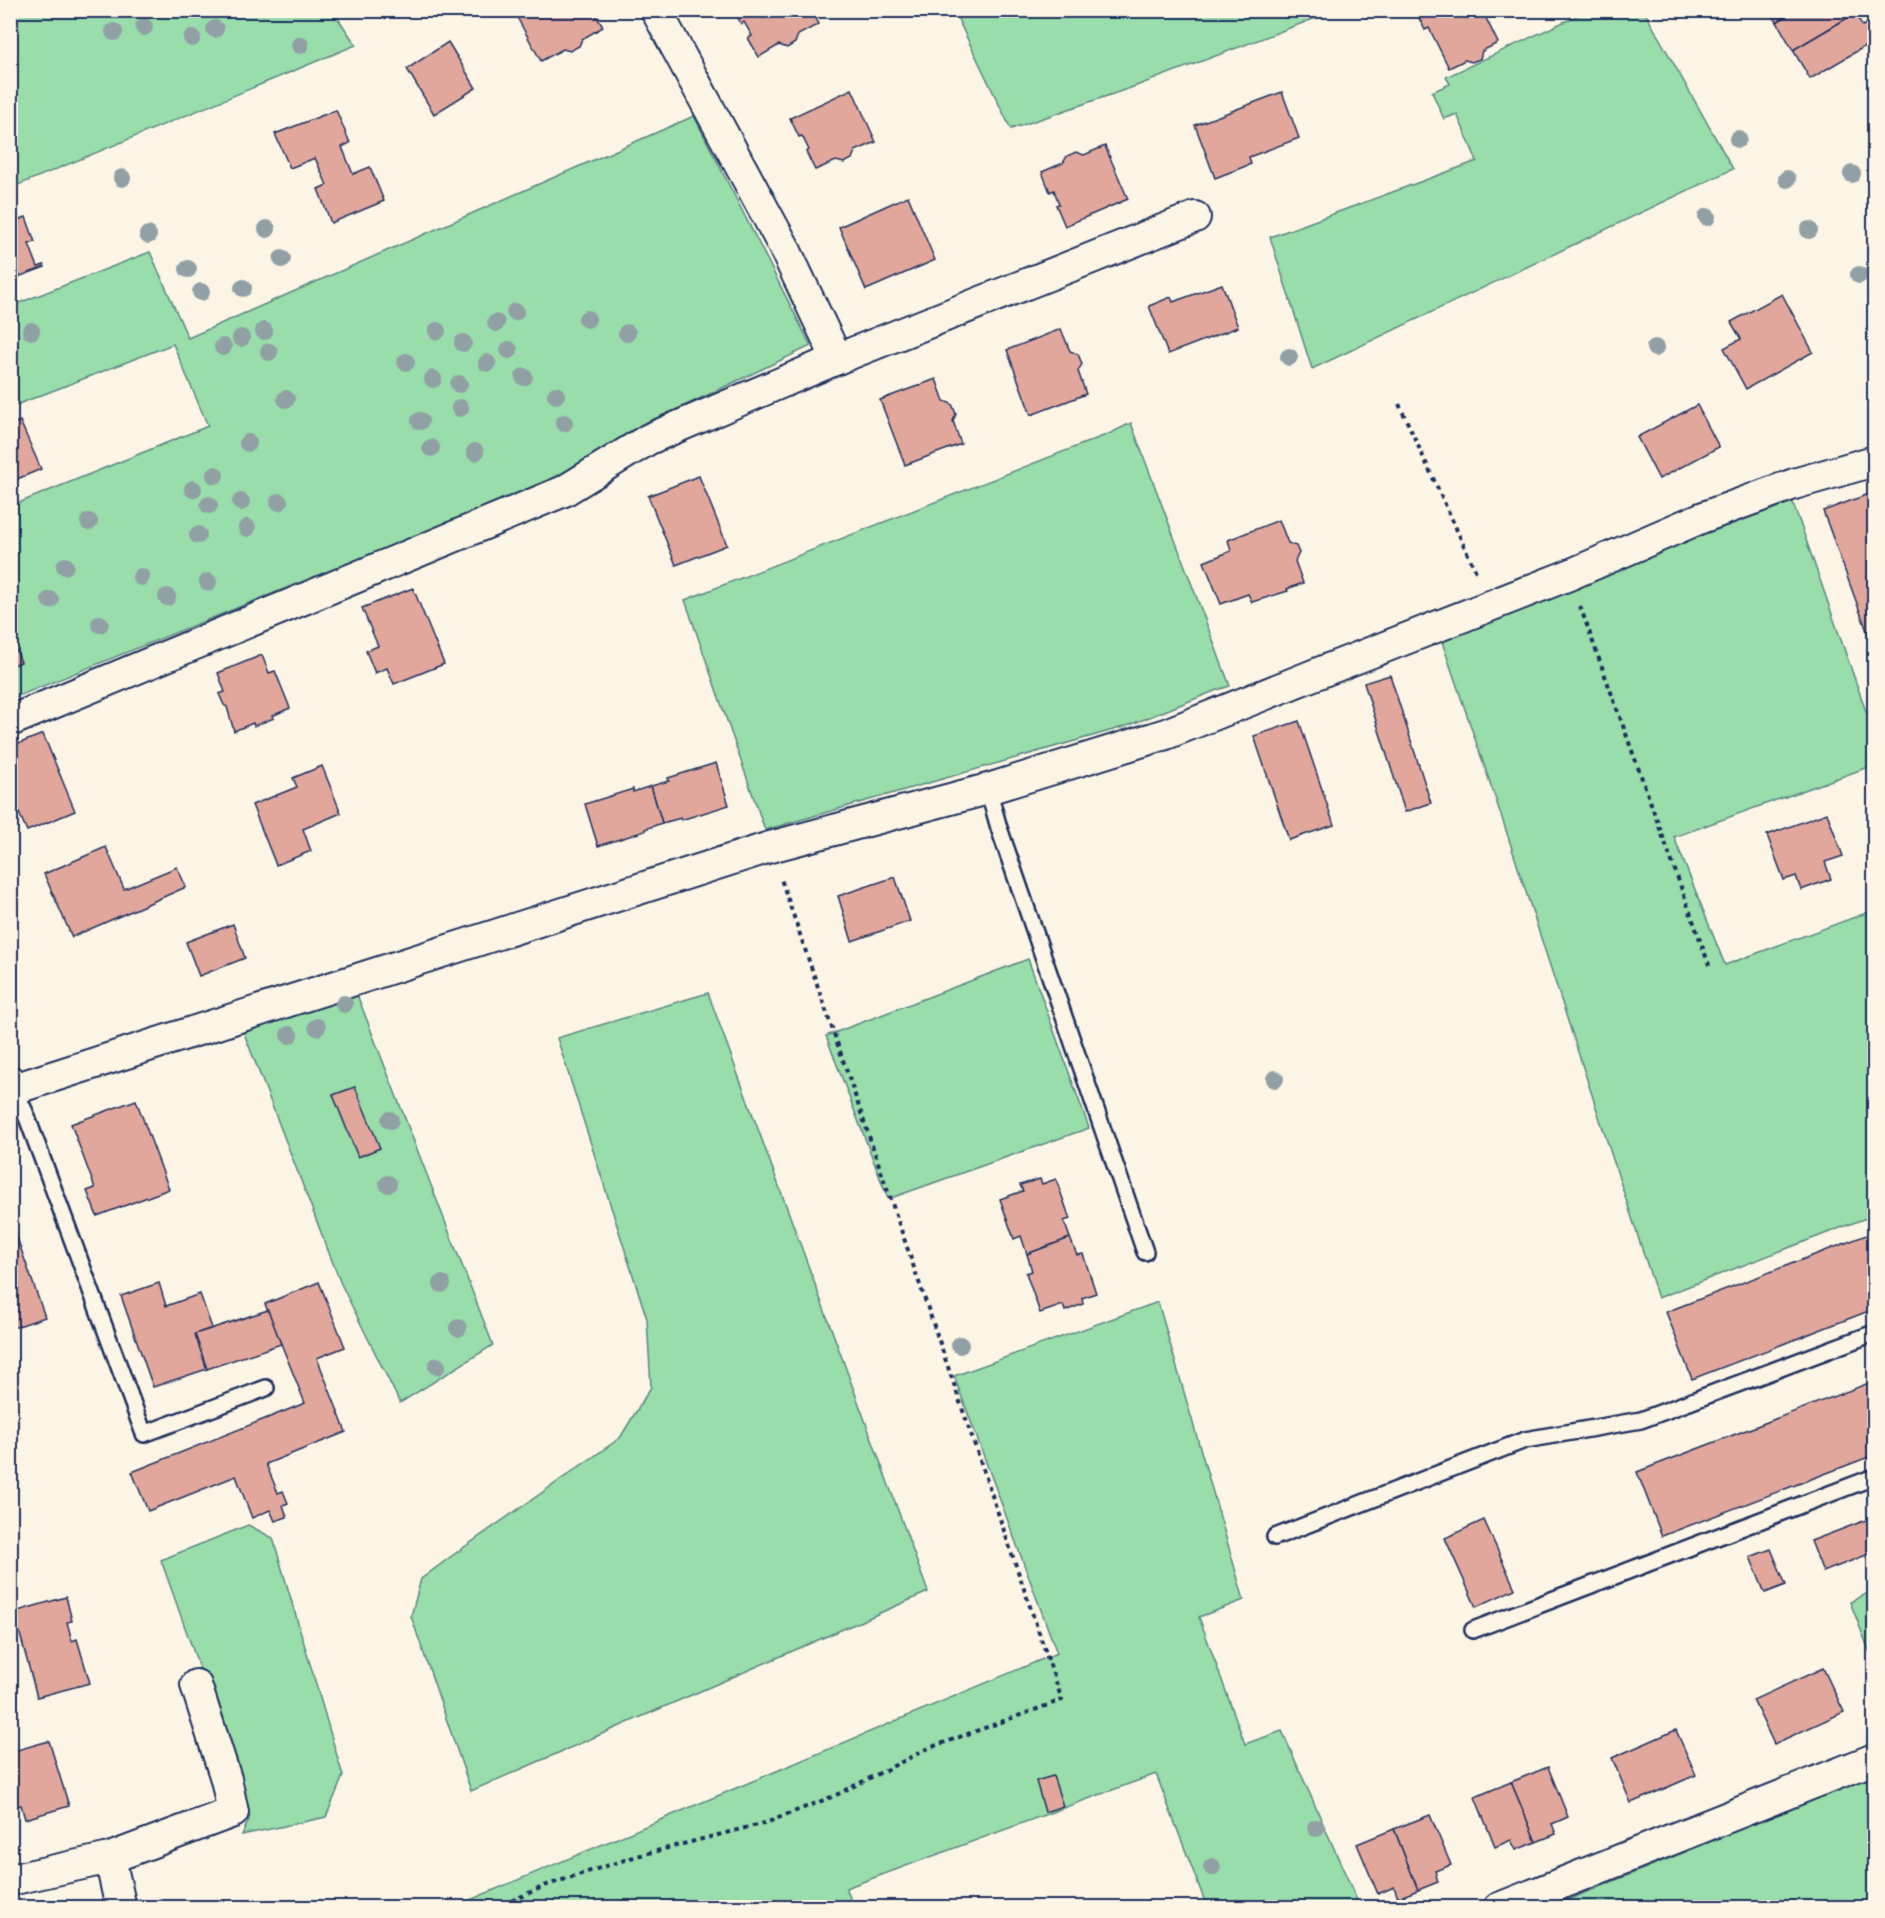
<svg xmlns="http://www.w3.org/2000/svg" width="1885" height="1918" viewBox="0 0 1885 1918" font-family="Pangolin,sans-serif">
<rect width="100%" height="100%" fill="#fcf5e5"/>
<filter id="ink" filterUnits="userSpaceOnUse"><feTurbulence type="fractalNoise" baseFrequency=".0167" numOctaves="2"/><feDisplacementMap in="SourceGraphic" scale="12" xChannelSelector="R" yChannelSelector="G"/><feConvolveMatrix kernelMatrix="1 2 1 2 8 2 1 2 1" color-interpolation-filters="sRGB"/></filter>
<g filter="url(#ink)">
<!-- green -->
<g fill="#98ddaa" stroke="#5a8684" stroke-width="1.5">
<path d="M11,10L333,11L356,45L11,188Z"/>
<path d="M1331,10L1332,12L1136,86L1011,129L954,11Z"/>
<path d="M1587,11H1644L1733,169L1312,369L1270,237L1477,161L1457,114L1444,119L1432,92L1450,84L1446,77Z"/>
<path d="M694,116L811,346L631,431L571,473L11,699V506L208,426L173,344L16,405L11,392V306L150,252L188,338Z"/>
<path d="M1131,423L1230,686L1217,690L1127,726L765,830L685,600L1111,433Z"/>
<path d="M1792,500L1874,734V765L1674,837L1725,965L1874,910V1215L1658,1298L1501,815L1442,642L1706,529Z"/>
<path d="M1028,959L1089,1128L888,1199L826,1036Z"/>
<path d="M356,992L493,1345L400,1403L341,1284L242,1028Z"/>
<path d="M708,993L928,1592L471,1791L411,1616L421,1579L453,1555L620,1438L651,1387L647,1319L557,1038Z"/>
<path d="M1158,1302L1244,1600L1199,1617L1245,1744L1282,1731L1360,1907H1207L1156,1774L846,1888L854,1907L451,1908L1057,1653L954,1376Z"/>
<path d="M248,1525L273,1538L343,1776L326,1817L242,1835L250,1817L242,1788L161,1560Z"/>
<path d="M1874,1590V1663L1850,1602Z"/>
<path d="M1874,1775V1907H1550Z"/>
</g>
<!-- building -->
<g fill="#e1a79d" stroke="#1b2f5e" stroke-width="1.5">
<path d="M513,10H593L603,27L582,39L579,46L570,51L563,49L541,61Z"/>
<path d="M734,10H811L819,24L798,35L795,43L787,48L779,45L759,57L748,38L752,36L744,22L741,24Z"/>
<path d="M1415,10H1482L1498,43L1482,51L1480,59L1472,62L1465,60L1449,68L1429,28L1425,30Z"/>
<path d="M1770,10H1796L1777,22Z"/>
<path d="M1796,10H1861L1793,50L1777,22Z"/>
<path d="M1861,10L1863,12L1857,16L1862,26L1869,23L1874,31V41L1810,79L1793,50Z"/>
<path d="M448,42L476,88L434,114L407,69Z"/>
<path d="M852,89L876,142L855,151L852,159L844,163L836,161L815,170L806,152L809,150L802,136L799,137L790,118Z"/>
<path d="M1282,92L1299,138L1249,157L1251,164L1215,178L1195,125Z"/>
<path d="M336,110L350,143L342,147L353,174L370,167L384,201L331,223L318,189L327,185L315,158L290,168L275,134Z"/>
<path d="M1105,146L1128,199L1065,226L1056,205L1059,204L1054,190L1050,192L1042,172L1063,163L1067,156L1076,152L1084,155Z"/>
<path d="M908,196L935,260L866,290L839,227Z"/>
<path d="M26,217L35,242L29,244L38,267L44,265L45,267L10,280V223Z"/>
<path d="M1222,284L1238,327L1168,354L1149,306L1171,297L1173,302Z"/>
<path d="M1782,294L1813,352L1746,389L1724,348L1741,339L1731,322Z"/>
<path d="M1061,329L1070,351L1078,354L1082,364L1078,371L1086,394L1031,415L1007,350Z"/>
<path d="M936,379L944,401L952,404L956,414L953,421L961,444L905,465L880,400Z"/>
<path d="M1697,405L1719,447L1659,479L1637,437Z"/>
<path d="M20,421L41,469L10,482V425Z"/>
<path d="M699,476L727,545L676,565L648,496Z"/>
<path d="M1874,492V650L1823,511Z"/>
<path d="M1279,520L1288,543L1296,546L1299,553L1295,561L1303,583L1287,589L1288,591L1252,602L1248,594L1221,604L1204,562L1231,551L1228,540Z"/>
<path d="M413,588L444,664L394,684L387,668L375,673L366,651L378,646L362,608Z"/>
<path d="M10,635L21,662L10,666Z"/>
<path d="M262,655L269,673L275,671L290,708L272,716L274,718L254,726L253,723L234,731L227,707L224,705L219,694L225,692L218,673Z"/>
<path d="M1390,675L1431,803L1405,812L1364,683Z"/>
<path d="M1299,721L1334,825L1289,840L1254,736Z"/>
<path d="M43,734L75,811L27,831L19,813L10,817V747Z"/>
<path d="M716,763L729,805L681,820V818L662,823L651,786L669,781L668,778Z"/>
<path d="M322,766L341,813L303,829L311,851L276,865L252,805L297,787L293,778Z"/>
<path d="M651,786L662,823L645,829V831L598,846L585,804L633,789V792Z"/>
<path d="M1827,813L1843,856L1825,862L1831,879L1801,890L1796,876L1784,880L1767,835Z"/>
<path d="M106,847L124,889L177,867L186,887L72,937L44,874Z"/>
<path d="M895,877L910,921L852,941L838,896Z"/>
<path d="M233,924L245,958L199,976L186,942Z"/>
<path d="M355,1087L380,1148L358,1157L333,1095Z"/>
<path d="M136,1100L169,1189L97,1216L87,1191L95,1188L71,1124Z"/>
<path d="M1040,1179L1042,1184L1056,1179L1070,1219L1064,1221L1070,1238L1027,1254L1021,1236L1014,1239L1000,1199L1023,1191L1020,1185Z"/>
<path d="M10,1218L45,1317L10,1329Z"/>
<path d="M1874,1232V1309L1692,1379L1666,1312Z"/>
<path d="M1070,1238L1077,1255L1083,1254L1096,1293L1082,1298L1083,1304L1065,1311L1063,1305L1040,1313L1026,1273L1032,1271L1027,1254Z"/>
<path d="M319,1282L345,1347L317,1358L346,1432L266,1464L278,1493L283,1491L288,1503L283,1505L287,1517L275,1521L270,1510L252,1518L236,1476L148,1511L132,1472L305,1403L265,1304Z"/>
<path d="M159,1283L166,1306L200,1294L212,1328L195,1334L207,1369L153,1387L121,1296Z"/>
<path d="M268,1310L281,1344L207,1369L195,1334Z"/>
<path d="M1874,1381V1455L1662,1536L1637,1472Z"/>
<path d="M1874,1517V1552L1823,1572L1811,1541Z"/>
<path d="M1484,1520L1515,1589L1476,1607L1445,1538Z"/>
<path d="M1771,1549L1786,1585L1765,1593L1750,1557Z"/>
<path d="M66,1597L72,1621L67,1622L72,1641L77,1639L90,1683L37,1697L14,1612Z"/>
<path d="M1823,1668L1844,1712L1774,1744L1753,1700Z"/>
<path d="M1676,1730L1696,1775L1631,1803L1612,1758Z"/>
<path d="M49,1741L69,1806L25,1819L21,1805L10,1808V1752Z"/>
<path d="M1548,1767L1568,1817L1552,1824L1556,1834L1536,1842L1511,1782Z"/>
<path d="M1053,1776L1063,1806L1045,1812L1036,1781Z"/>
<path d="M1511,1782L1536,1842L1516,1850L1511,1840L1495,1847L1475,1797Z"/>
<path d="M1430,1815L1451,1865L1435,1871L1438,1882L1418,1890L1394,1829Z"/>
<path d="M1394,1829L1418,1890L1398,1898L1394,1887L1378,1894L1357,1844Z"/>
</g>
<g fill="none" stroke-linecap="round" stroke-linejoin="round">
<defs>
<g id="lane">
<path d="M988,789L999,828L1145,1252"/>
<path d="M10,1090L14,1089L25,1112L144,1434L266,1388"/>
<path d="M1275,1537L1525,1440L1641,1420L1874,1333"/>
<path d="M1473,1630L1874,1477"/>
</g>
<g id="street">
<path d="M656,10L783,245L837,359L1195,217"/>
<path d="M10,721L564,491L649,439L837,359"/>
<path d="M10,1081L14,1089L770,847L988,789L1166,734L1326,670L1569,575L1701,518L1794,484L1874,461"/>
<path d="M110,1858L121,1908"/>
<path d="M10,1880L110,1858L233,1812L226,1779L196,1685"/>
<path d="M1499,1908L1874,1759"/>
</g>
</defs>
<!-- lane casing -->
<use href="#lane" stroke="#1b2f5e" stroke-width="20"/>
<!-- street casing -->
<use href="#street" stroke="#1b2f5e" stroke-width="34"/>
<!-- path -->
<g stroke="#1b2f5e" stroke-width="4" stroke-dasharray="4.5 4.5" stroke-linecap="butt">
<path d="M1399,404L1477,574"/>
<path d="M1580,606L1709,965"/>
<path d="M495,1908L547,1885L637,1856L768,1822L834,1796L929,1748L1062,1700L781,879"/>
</g>
<!-- lane -->
<use href="#lane" stroke="#fcf5e5" stroke-width="15"/>
<!-- street -->
<use href="#street" stroke="#fcf5e5" stroke-width="30"/>
</g>
<!-- trees -->
<g fill="#91a0a5">
<circle cx="144" cy="27" r="9"/>
<circle cx="215" cy="29" r="9"/>
<circle cx="114" cy="32" r="9"/>
<circle cx="192" cy="38" r="9"/>
<circle cx="300" cy="45" r="9"/>
<circle cx="1738" cy="139" r="9"/>
<circle cx="1852" cy="174" r="9"/>
<circle cx="122" cy="178" r="9"/>
<circle cx="1787" cy="179" r="9"/>
<circle cx="1707" cy="217" r="9"/>
<circle cx="267" cy="229" r="9"/>
<circle cx="1809" cy="230" r="9"/>
<circle cx="148" cy="235" r="9"/>
<circle cx="282" cy="259" r="9"/>
<circle cx="188" cy="269" r="9"/>
<circle cx="1859" cy="275" r="9"/>
<circle cx="243" cy="288" r="9"/>
<circle cx="201" cy="292" r="9"/>
<circle cx="515" cy="312" r="9"/>
<circle cx="587" cy="319" r="9"/>
<circle cx="496" cy="323" r="9"/>
<circle cx="31" cy="331" r="9"/>
<circle cx="264" cy="331" r="9"/>
<circle cx="437" cy="331" r="9"/>
<circle cx="627" cy="333" r="9"/>
<circle cx="241" cy="338" r="9"/>
<circle cx="463" cy="343" r="9"/>
<circle cx="223" cy="347" r="9"/>
<circle cx="1655" cy="348" r="9"/>
<circle cx="509" cy="350" r="9"/>
<circle cx="269" cy="352" r="9"/>
<circle cx="1289" cy="357" r="9"/>
<circle cx="406" cy="362" r="9"/>
<circle cx="487" cy="363" r="9"/>
<circle cx="524" cy="377" r="9"/>
<circle cx="433" cy="379" r="9"/>
<circle cx="459" cy="384" r="9"/>
<circle cx="556" cy="395" r="9"/>
<circle cx="286" cy="399" r="9"/>
<circle cx="460" cy="408" r="9"/>
<circle cx="420" cy="421" r="9"/>
<circle cx="564" cy="423" r="9"/>
<circle cx="248" cy="443" r="9"/>
<circle cx="431" cy="448" r="9"/>
<circle cx="475" cy="452" r="9"/>
<circle cx="215" cy="475" r="9"/>
<circle cx="193" cy="489" r="9"/>
<circle cx="241" cy="502" r="9"/>
<circle cx="279" cy="502" r="9"/>
<circle cx="209" cy="505" r="9"/>
<circle cx="89" cy="522" r="9"/>
<circle cx="247" cy="528" r="9"/>
<circle cx="198" cy="535" r="9"/>
<circle cx="65" cy="566" r="9"/>
<circle cx="141" cy="577" r="9"/>
<circle cx="208" cy="582" r="9"/>
<circle cx="167" cy="597" r="9"/>
<circle cx="50" cy="600" r="9"/>
<circle cx="100" cy="624" r="9"/>
<circle cx="344" cy="1004" r="9"/>
<circle cx="317" cy="1027" r="9"/>
<circle cx="289" cy="1035" r="9"/>
<circle cx="1275" cy="1079" r="9"/>
<circle cx="390" cy="1120" r="9"/>
<circle cx="388" cy="1184" r="9"/>
<circle cx="442" cy="1284" r="9"/>
<circle cx="458" cy="1328" r="9"/>
<circle cx="960" cy="1345" r="9"/>
<circle cx="437" cy="1366" r="9"/>
<circle cx="1316" cy="1828" r="9"/>
<circle cx="1212" cy="1867" r="9"/>
</g>
</g>
<!-- margin -->
<rect width="1885" height="1918" fill="none" stroke="#fcf5e5" stroke-width="36"/>
<rect x="18" y="18" width="1849" height="1882" fill="none" stroke="#1b2f5e" stroke-width="2" filter="url(#ink)"/>
</svg>
